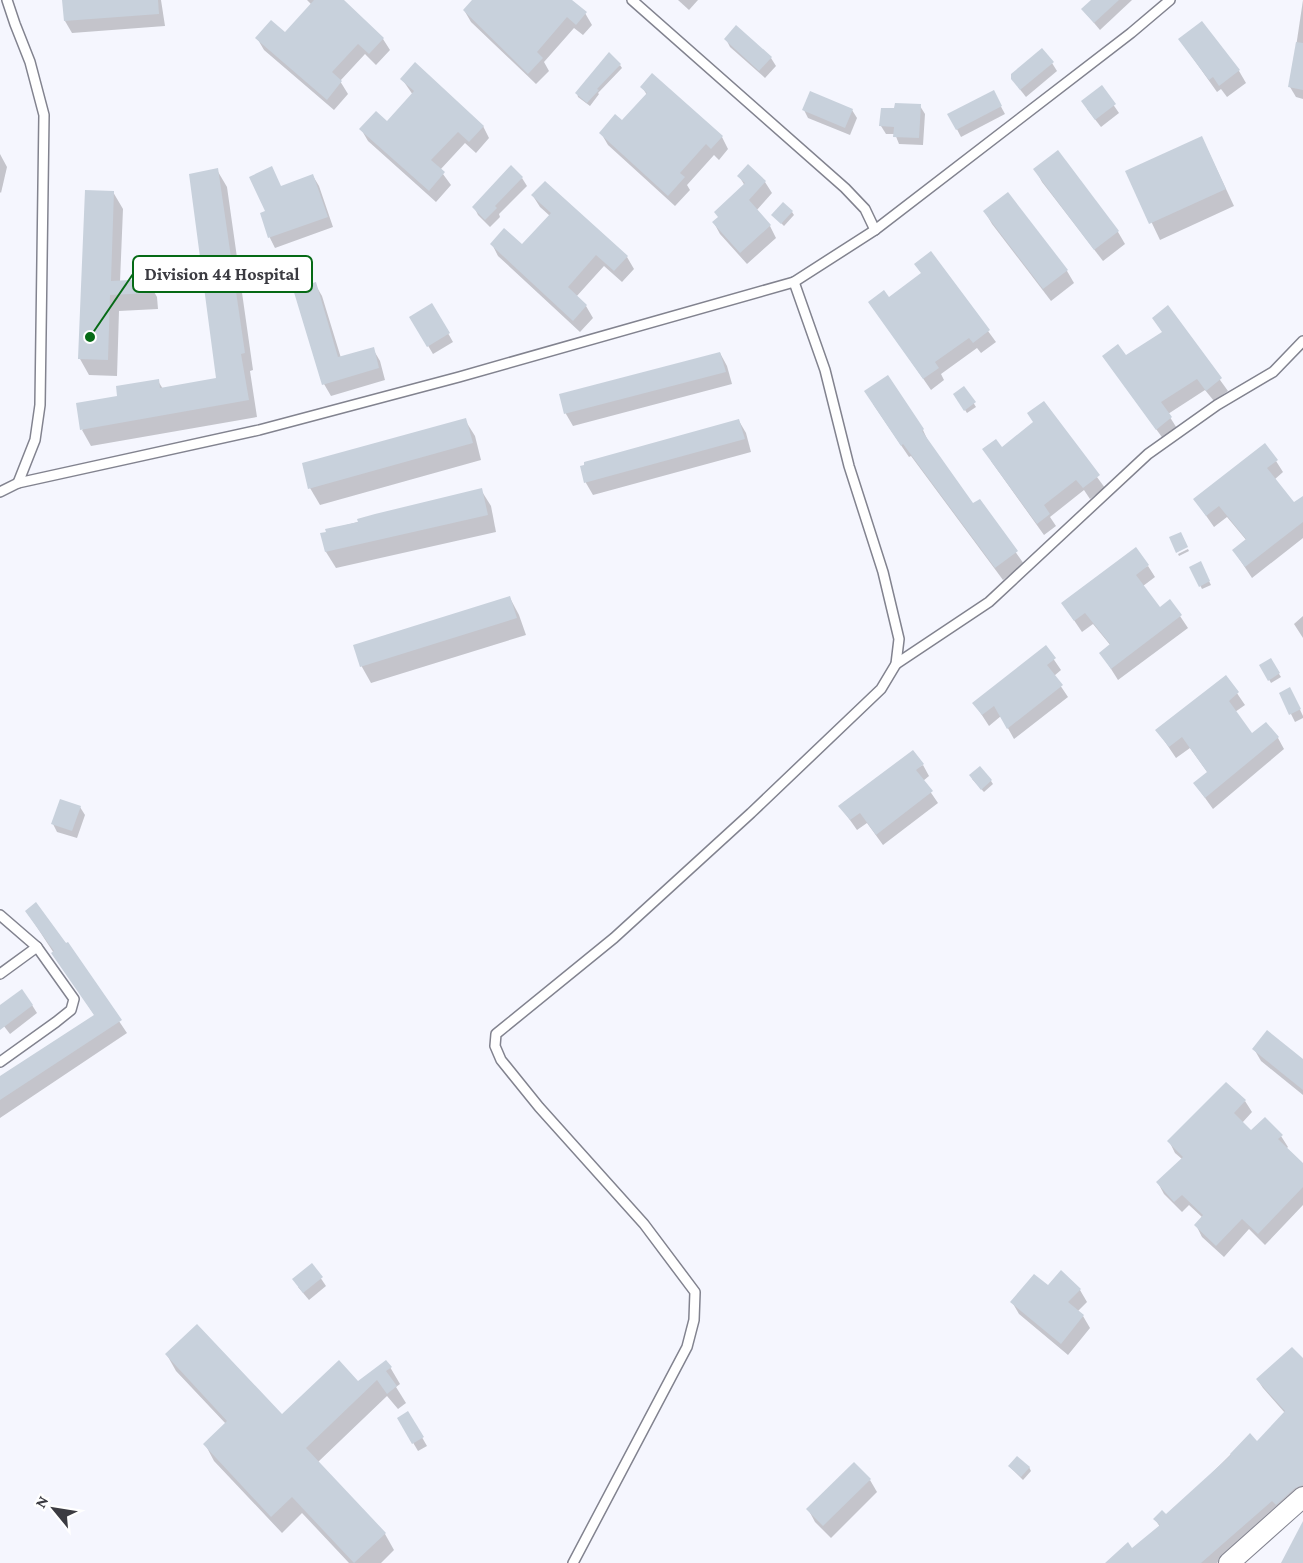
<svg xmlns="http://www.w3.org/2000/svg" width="1303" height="1563" viewBox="0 0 1303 1563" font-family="'Crimson Pro',serif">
<rect width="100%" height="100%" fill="#f5f6fe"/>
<!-- shadow -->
<g fill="#0003">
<path d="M64,0H161L165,26L72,33L65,21Z"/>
<path d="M307,0H341L383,39L390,50L376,65L365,54L340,81L348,94L334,110L264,50L257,38L285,34L312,5Z"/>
<path d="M474,0H570L585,13L592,25L583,35L574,28L544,62L549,71L536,84L471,22L464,10Z"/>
<path d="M678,0H698L689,10Z"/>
<path d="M1093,0H1132L1100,30L1083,10Z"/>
<path d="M1303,0V99L1296,97L1290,87Z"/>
<path d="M1202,24L1239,71L1246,83L1227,97L1221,89L1217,92L1180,40Z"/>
<path d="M726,39L771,58L776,66L765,78L730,47Z"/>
<path d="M1052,63L1057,71L1026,97L1018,87Z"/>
<path d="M620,65L622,68L598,93L599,94L590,106L578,97L577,93Z"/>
<path d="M402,79L483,126L489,138L476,153L465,143L440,170L451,185L436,202L368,141L361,129L387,123L413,95Z"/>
<path d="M642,87L722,137L728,149L719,160L714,155L687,185L690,190L675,206L608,145L601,133L622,122L647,95Z"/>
<path d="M1101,87L1119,113L1101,127L1087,109Z"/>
<path d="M993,92L1005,114L961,137L949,114Z"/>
<path d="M920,106L925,114L923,145L899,144L895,134H886L881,126Z"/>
<path d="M804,110H852L857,118L850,135L808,118Z"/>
<path d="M1202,138L1234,206L1160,240L1127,171Z"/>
<path d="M1058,152L1118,232L1125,244L1103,261L1042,182L1035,169Z"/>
<path d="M0,154L7,167L1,193L0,192Z"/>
<path d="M217,170L227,187L253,370L250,371L257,417L91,446L82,430L119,397L158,381L163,389L218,380Z"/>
<path d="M313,176L319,186L333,227L275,248L270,238L262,214L267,212L281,188Z"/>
<path d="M739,176L765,182L772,193L756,211L770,226L776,238L747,264L720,234L714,223L745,186Z"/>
<path d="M522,178L527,186L499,214L500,217L490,227L478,215L474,207Z"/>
<path d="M113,192L123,209L120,282L148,281L157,297L158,309L119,311L117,376L89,375L80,359Z"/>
<path d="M533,196L627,257L634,269L622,282L604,266L576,297L586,306L593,318L580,332L498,256L492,244L522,247L550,216L540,207Z"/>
<path d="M792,212L794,215L784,226L773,215Z"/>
<path d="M985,212L1067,271L1074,283L1051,301L992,224Z"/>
<path d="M931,253L996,342L981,353L977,348L941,374L944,380L931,390L870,302L889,299L922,274L916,265Z"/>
<path d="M315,284L322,296L341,358L373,349L380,361L385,380L331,396L324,384Z"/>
<path d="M432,305L453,342L433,354L411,317Z"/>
<path d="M1168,308L1228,391L1214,401L1205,390L1168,414L1178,430L1164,440L1104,357H1126L1163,333L1154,318Z"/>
<path d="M720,353L727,366L732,384L573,426L566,414L561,395Z"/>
<path d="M887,377L923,430L929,443L973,505L979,501L1024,564L1003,580L911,456L909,457L873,404Z"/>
<path d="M964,388L976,407L967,413L955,395Z"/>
<path d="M1043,403L1105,488L1090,499L1084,490L1050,517L1056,526L1044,535L991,461L1001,449L1034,423Z"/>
<path d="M465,420L475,436L481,460L320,505L310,488Z"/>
<path d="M739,421L746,433L751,452L593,495L586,483L582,467Z"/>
<path d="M1276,461L1283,472L1274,480L1294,504L1303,497V538L1252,578L1234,551L1247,541L1227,517L1214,527L1195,500Z"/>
<path d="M481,490L491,506L496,532L336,568L326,552L327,530Z"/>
<path d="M1188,549L1189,551L1179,556L1178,554Z"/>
<path d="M1200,563L1211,585L1202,589L1191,568Z"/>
<path d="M1148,566L1155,577L1143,586L1160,609L1170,601L1188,628L1118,680L1101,653L1111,646L1093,624L1082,632L1063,604Z"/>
<path d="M510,598L519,615L526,635L371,683L362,667L355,646Z"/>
<path d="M1303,616V638L1294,624Z"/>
<path d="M1046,648L1061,670L1054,676L1068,697L1014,739L1001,716L989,726L974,703Z"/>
<path d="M1270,660L1281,677L1271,683L1261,665Z"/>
<path d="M1226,677L1245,705L1235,712L1252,736L1278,738L1284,749L1213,809L1195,784L1208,773L1190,748L1176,758L1157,730Z"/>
<path d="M1294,697L1303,716V718L1295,722L1291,714Z"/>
<path d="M923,765L929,776L923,781L938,803L883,845L867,823L857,830L840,806Z"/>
<path d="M972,779L991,781L993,784L984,792Z"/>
<path d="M80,807L85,815L77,838L57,832L53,824Z"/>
<path d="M27,912L67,944L127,1033L0,1118V1079L95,1016Z"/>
<path d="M32,1005L37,1013L10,1034L0,1021V1007Z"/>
<path d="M1254,1049L1303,1061V1095L1261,1061Z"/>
<path d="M1245,1101L1252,1112L1242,1123L1251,1132L1281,1136L1288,1147L1286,1149L1303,1165V1205L1265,1245L1249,1229L1224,1257L1202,1237L1196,1225L1203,1218L1189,1205L1182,1212L1164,1194L1158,1183L1182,1159L1175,1153L1169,1141Z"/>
<path d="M312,1265L326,1286L309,1300L298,1287Z"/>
<path d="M1048,1287L1080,1290L1087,1302L1077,1312L1083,1316L1090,1328L1068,1355L1019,1314L1012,1302Z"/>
<path d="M167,1355L282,1416L390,1367L400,1384L396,1387L406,1403L398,1409L387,1396L318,1462L385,1534L394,1550L381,1563H349L302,1513L282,1533L214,1461L205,1444L226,1424L176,1371Z"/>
<path d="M1303,1361V1495L1278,1509L1217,1563H1108L1132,1550L1160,1527L1155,1519L1166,1516L1205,1480L1250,1435L1257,1443L1285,1413L1263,1388L1257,1379Z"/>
<path d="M408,1413L427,1446L418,1451L399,1419Z"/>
<path d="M1010,1467H1029L1031,1471L1023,1480Z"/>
<path d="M870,1480L877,1492L831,1538L815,1522L808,1509Z"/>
</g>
<!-- building -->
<g fill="#c8d1dc">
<path d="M62,0H158L159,14L64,21Z"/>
<path d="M314,0H344L384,38L369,54L358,44L332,72L342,81L327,100L255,38L271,20L285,32Z"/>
<path d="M472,0H572L587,12L576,25L567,17L537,52L543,58L528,74L463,10Z"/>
<path d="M1091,0H1119L1094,23L1081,9Z"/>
<path d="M1202,21L1240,70L1219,86L1213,77L1209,80L1178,39Z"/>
<path d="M736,25L772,57L759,71L724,39Z"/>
<path d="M1296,42L1303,43V90L1288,87Z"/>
<path d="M1042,48L1054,62L1020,90L1011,79V74Z"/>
<path d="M609,52L621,64L597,89L599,90L587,103L575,93Z"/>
<path d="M415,62L484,126L469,142L458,132L431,160L445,172L429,191L359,129L376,111L387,121L414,91L400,79Z"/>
<path d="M652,73L723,136L711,149L706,144L680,173L685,177L668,196L599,133L615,114L622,120L647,93L640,87Z"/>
<path d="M1102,85L1116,104L1095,120L1081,101Z"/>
<path d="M994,90L1002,106L956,130L947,114Z"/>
<path d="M810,91L853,109L845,128L802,110Z"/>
<path d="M895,103L921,104L919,138L893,137L894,127L879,126L881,108H894Z"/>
<path d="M1202,136L1226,189L1149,224L1125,171Z"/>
<path d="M1058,150L1119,231L1094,250L1033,169Z"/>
<path d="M748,164L766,181L749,200L771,225L740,253L712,222L718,217L714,212L745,183L737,176Z"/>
<path d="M511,165L523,177L495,206L497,208L485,220L472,207Z"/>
<path d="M272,166L281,186L313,174L328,217L268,238L260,213L265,211L249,177Z"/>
<path d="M218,168L245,353L241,354L249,400L80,430L76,403L117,396L116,386L159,379L160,388L216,378L189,174Z"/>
<path d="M545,181L628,256L614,271L596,255L568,287L587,305L573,321L490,244L504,228L522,244L551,213L531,195Z"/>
<path d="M85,190L114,191L111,281L149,279L150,293L110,295L108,360L78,359Z"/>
<path d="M1008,192L1068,270L1043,289L983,211Z"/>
<path d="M783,202L793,211L781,224L771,215Z"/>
<path d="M931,251L990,330L973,343L969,338L935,362L939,368L923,379L868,302L884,290L889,297L921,273L914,264Z"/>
<path d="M316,282L338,357L374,347L379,368L322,385L293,289Z"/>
<path d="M432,303L450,333L427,347L409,317Z"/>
<path d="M1168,305L1222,378L1206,391L1197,379L1161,402L1172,417L1156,430L1102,356L1118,344L1126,355L1162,332L1152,318Z"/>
<path d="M720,352L726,372L564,414L559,394Z"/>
<path d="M888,375L924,429L922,431L973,503L980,499L1018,551L995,568L903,444L901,446L864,391Z"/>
<path d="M964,386L976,402L964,411L953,394Z"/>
<path d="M1044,401L1100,475L1083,488L1076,480L1044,505L1050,514L1037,524L982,449L996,439L1002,447L1033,422L1027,413Z"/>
<path d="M466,418L473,443L308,489L302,463Z"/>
<path d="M739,419L745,439L584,483L580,466L584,465V462Z"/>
<path d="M1265,443L1278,460L1267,468L1294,502L1303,496V522L1245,567L1232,550L1246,539L1219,506L1206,516L1193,499Z"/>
<path d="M482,488L488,515L325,552L320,533L326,532L325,529L358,522L357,519L375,514Z"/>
<path d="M1181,532L1188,547L1176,553L1169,537Z"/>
<path d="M1136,547L1149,565L1136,575L1160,607L1170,599L1182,615L1111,669L1099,653L1110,644L1085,613L1074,621L1061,603Z"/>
<path d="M1201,561L1210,581L1199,587L1189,567Z"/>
<path d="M510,596L517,618L360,667L353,645Z"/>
<path d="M1046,645L1056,658L1047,665L1063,685L1007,729L994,706L982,715L972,703Z"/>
<path d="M1271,658L1280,673L1268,681L1259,665Z"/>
<path d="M1226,675L1239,692L1229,701L1252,733L1266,722L1279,737L1205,798L1193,783L1207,772L1182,737L1169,747L1155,730Z"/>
<path d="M1290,687L1301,709L1289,715L1279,693Z"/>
<path d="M913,750L924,764L916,770L933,791L876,835L860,813L850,820L838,806Z"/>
<path d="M980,766L992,780L981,790L969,775Z"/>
<path d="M60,799L81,806L72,831L51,824Z"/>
<path d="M36,902L66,943L68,942L122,1020L0,1100V1076L94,1015L51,953L54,951L25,911Z"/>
<path d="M22,989L33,1005L0,1030V1005Z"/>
<path d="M1267,1030L1303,1059V1090L1252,1049Z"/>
<path d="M1226,1082L1246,1100L1234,1113L1251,1130L1265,1117L1283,1135L1278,1139L1303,1163V1187L1258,1234L1242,1219L1216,1246L1194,1225L1203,1215L1182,1195L1174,1202L1156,1182L1183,1157L1167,1141Z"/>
<path d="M312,1263L323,1277L303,1293L292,1279Z"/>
<path d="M1061,1270L1081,1289L1068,1302L1084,1315L1061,1344L1010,1302L1034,1274L1048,1285Z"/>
<path d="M197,1324L282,1414L339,1360L358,1381L386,1360L392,1367L386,1371L397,1386L387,1394L377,1380L306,1448L386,1533L354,1563L292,1497L271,1517L203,1444L227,1421L165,1354Z"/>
<path d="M1292,1347L1303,1358V1485L1295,1488L1276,1505L1272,1501L1201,1563H1105L1128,1542L1132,1548L1160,1525L1153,1519L1162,1510L1166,1514L1231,1455L1230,1454L1250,1433L1257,1441L1285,1411L1256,1379Z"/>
<path d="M408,1411L424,1437L412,1444L397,1418Z"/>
<path d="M1017,1456L1030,1467L1021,1477L1008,1466Z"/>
<path d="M854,1462L871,1479L823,1526L806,1509Z"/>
<path d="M1303,1521V1563H1281Z"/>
</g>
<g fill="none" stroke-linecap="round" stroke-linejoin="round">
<defs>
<g id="lane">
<path d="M7,0L15,24L30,62L44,115L40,405L35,440L18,483"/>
<path d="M632,0L845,188L865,209L875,230"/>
<path d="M0,492L18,483L259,430L459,377L794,282L875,230L1131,33L1170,0"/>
<path d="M896,664L989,602L1148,454L1217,405L1273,372L1303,341"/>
<path d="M0,915L37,947L74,999L71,1010L56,1022L0,1062"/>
<path d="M0,974L37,947"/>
<path d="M573,1563L687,1347L694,1320L695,1292L644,1224L539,1107L501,1060L495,1046L496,1034L614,938L751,813L881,689L896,664L899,639L883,572L849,466L825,370L794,282"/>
</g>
<path id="street" d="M1229,1563L1303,1497"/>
</defs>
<!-- lane casing -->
<use href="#lane" stroke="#82838f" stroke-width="12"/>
<!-- street casing -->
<use href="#street" stroke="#82838f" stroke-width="22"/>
<!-- lane -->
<use href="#lane" stroke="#fff" stroke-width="9"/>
<!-- street -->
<use href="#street" stroke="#fff" stroke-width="20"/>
</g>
<!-- callouts -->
<path fill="none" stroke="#066a16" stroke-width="2" d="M90 337L133 274"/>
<circle fill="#066a16" stroke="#fff" stroke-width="2" cx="90" cy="337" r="6"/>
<rect fill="#fff" stroke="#066a16" stroke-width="2" x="133" y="256" width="179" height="36" rx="6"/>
<g font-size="18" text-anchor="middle" font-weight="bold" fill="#3b3b41">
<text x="222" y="280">Division 44 Hospital</text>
</g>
<!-- north arrow -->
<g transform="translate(54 1509) rotate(300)" stroke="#ffffff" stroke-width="4.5" paint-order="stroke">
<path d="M0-4.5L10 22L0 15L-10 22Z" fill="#3b3b41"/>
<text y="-9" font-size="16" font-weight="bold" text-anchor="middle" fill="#3b3b41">N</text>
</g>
</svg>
